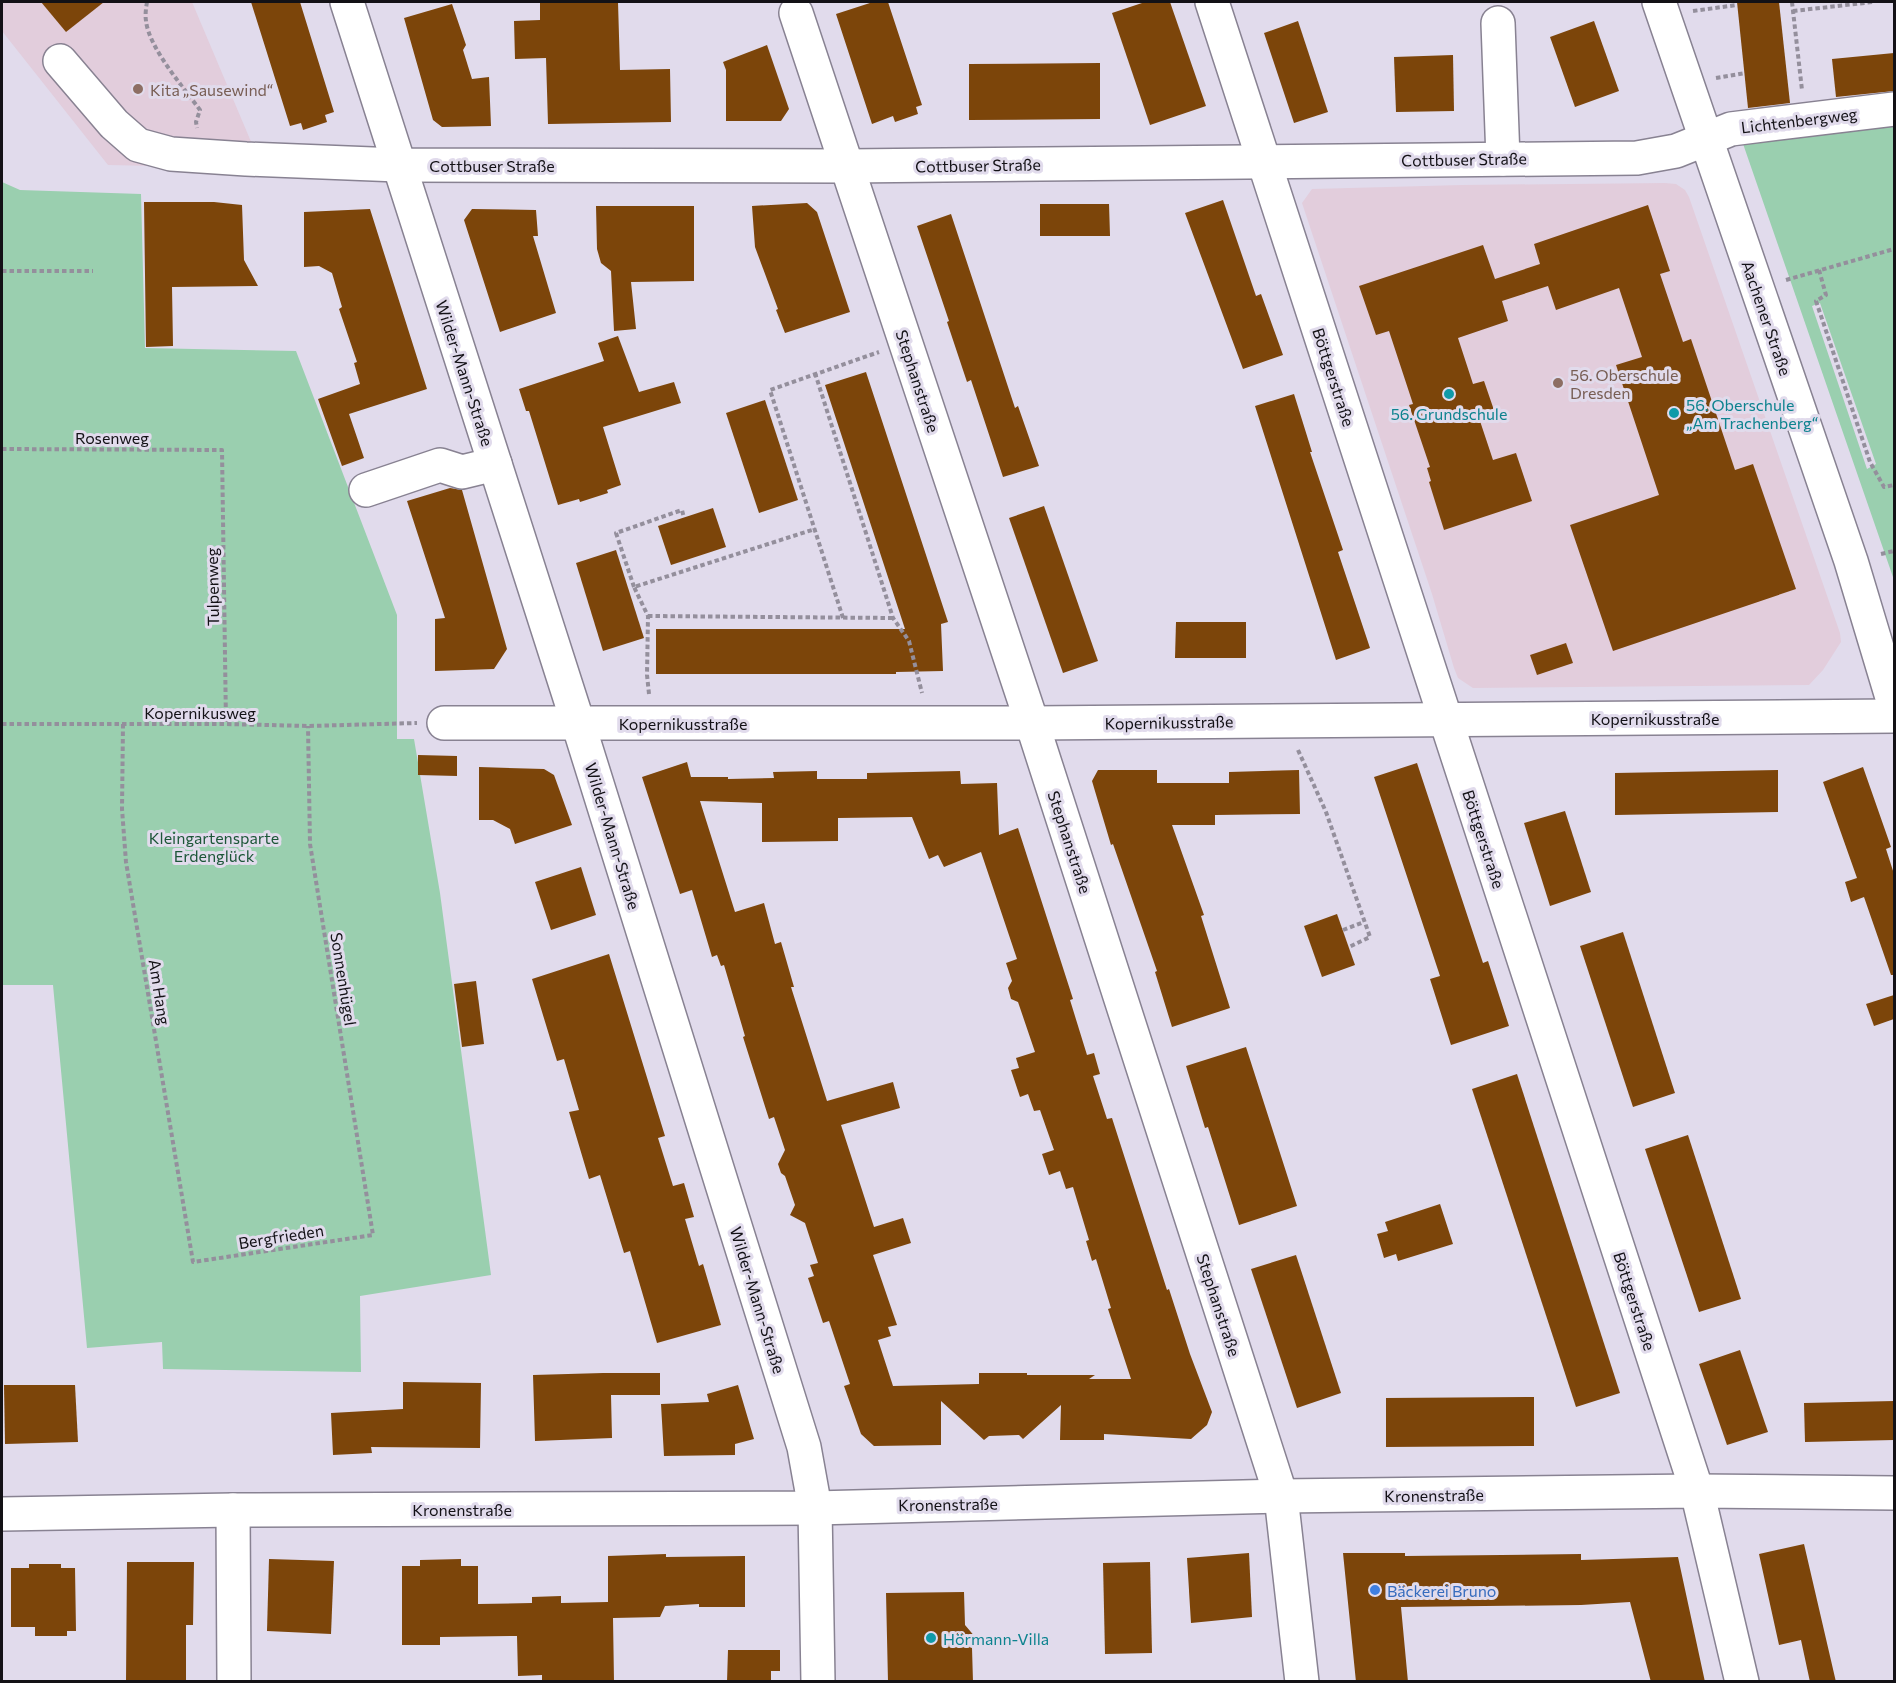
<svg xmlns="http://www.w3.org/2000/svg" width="1896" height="1683" viewBox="0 0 1896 1683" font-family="Commissioner,sans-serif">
<rect width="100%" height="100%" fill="#e1dbec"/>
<!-- education -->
<g fill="#e2cddc">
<path d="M2,2H192L252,144L247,168L108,165L2,31Z"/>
<path d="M1665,183L1676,184L1685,190L1689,197L1840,633L1841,642L1823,670L1809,685L1473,688L1458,678L1454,668L1432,594L1302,203L1312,189L1462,185Z"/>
</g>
<!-- green -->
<g fill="#9acfaf" fill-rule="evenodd">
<path d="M1894,119V580L1741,138ZM1820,303L1876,464L1867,469L1812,306Z"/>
<path d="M2,182L20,190L141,194L145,348L296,351L397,615V739H414L440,893L491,1275L360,1296L361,1372L163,1369L162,1342L87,1348L53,985H2Z"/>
</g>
<!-- building -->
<g fill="#7c450a" fill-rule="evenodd">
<path d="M41,2H104L66,32Z"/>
<path d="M251,2H300L334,112L325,115L327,122L303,130L301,123L290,126Z"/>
<path d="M540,2H618L620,70L670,69L671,122L548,124L546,58L515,59L514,21L540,20Z"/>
<path d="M873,2H888L922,105L916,107L918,114L895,122L893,116L872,124L836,14Z"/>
<path d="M1145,2H1170L1206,106L1150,125L1112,13Z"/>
<path d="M1737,2H1779L1790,103L1748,108Z"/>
<path d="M452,4L466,45L463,50L472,79L489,77L491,126L442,127L433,120L404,18Z"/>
<path d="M1298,21L1328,112L1294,123L1264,33Z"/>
<path d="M1594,21L1619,91L1575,107L1550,37Z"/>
<path d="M767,45L789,109L781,121H726V70L723,62Z"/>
<path d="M1894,53V91L1836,97L1832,59Z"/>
<path d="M1453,55L1454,111L1396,112L1394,57Z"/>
<path d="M1100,63V119L969,120V64Z"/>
<path d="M1223,200L1256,296L1261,294L1283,355L1243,369L1185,213Z"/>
<path d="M144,202H214L242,205L244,260L258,286L172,287L173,346L146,347Z"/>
<path d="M807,203L817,212L850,312L785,333L776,310L778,309L755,247L752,206Z"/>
<path d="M1040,204H1109L1110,236H1040Z"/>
<path d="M1648,205L1670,271L1660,274L1683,342L1691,339L1735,470L1753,464L1796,589L1613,651L1570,525L1659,495L1616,365L1642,357L1619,288L1556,310L1548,286L1502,301L1508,321L1458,338L1473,384L1484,381L1496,416L1480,421L1493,460L1516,453L1532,501L1444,530L1429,482L1431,481L1427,468L1430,467L1409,405L1413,404L1389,331L1376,335L1359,286L1483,245L1495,279L1540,264L1534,244Z"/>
<path d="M596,206H694V281L631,282L636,329L614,331L611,271L601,263L597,249Z"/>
<path d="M370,209L427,389L349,414L364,458L342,466L318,399L360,384L354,363L357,362L339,309L342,307L332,273L319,266L304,267V212Z"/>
<path d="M472,209L536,210L538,236H533L556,313L500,332L464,220Z"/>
<path d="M951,214L1015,408L1018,406L1039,466L1003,477L971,380L967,382L947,322L949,321L917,226Z"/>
<path d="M618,336L639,392L674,382L681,403L603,427L621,485L607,490L608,493L580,502L579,499L558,505L529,411H526L519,389L604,361L598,343Z"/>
<path d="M866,372L948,622L941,624L943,671L896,672V674H656V629H905L825,385Z"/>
<path d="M1294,394L1312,452H1310L1343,550L1338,552L1370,648L1336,660L1255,406Z"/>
<path d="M765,400L798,500L759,513L726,413Z"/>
<path d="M450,488L462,490L507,649L494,669L435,671V619L445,618L407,501Z"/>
<path d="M1044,506L1098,661L1063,673L1009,518Z"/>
<path d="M713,508L726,547L671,565L658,526Z"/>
<path d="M616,550L644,638L603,651L576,563Z"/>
<path d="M1176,622H1246V658H1175Z"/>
<path d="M1566,643L1573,663L1537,675L1530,655Z"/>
<path d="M418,755L457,756V776L418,775Z"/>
<path d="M687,762L691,777H728V779L774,778L773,772L817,771V779H867V773L960,771L961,784L997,783L999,835L1018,828L1073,999L1070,1000L1087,1055L1094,1053L1100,1074L1093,1076L1107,1119L1112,1118L1167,1290L1169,1289L1190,1354L1212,1412L1207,1425L1191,1439L1104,1434V1440H1060L1061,1405L1023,1439L1019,1435L989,1436L984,1440L941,1401V1445L874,1446L861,1434L844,1386L850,1384L829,1321L823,1323L808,1278L814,1276L810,1265L818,1263L805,1223L790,1215L795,1205L785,1176L781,1173L778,1164L785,1150L774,1117L769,1119L743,1037L745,1036L724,965L721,966L717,955L712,957L692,890L680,894L642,777ZM700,801L762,803V842L838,841V818L912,817L929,859L938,855L944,867L981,852L1017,959L1006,963L1012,981L1008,988L1011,999L1018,1002L1035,1052L1016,1058L1019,1068L1011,1070L1020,1097L1028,1094L1034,1111L1040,1110L1054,1150L1042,1154L1049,1175L1060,1171L1066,1189L1073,1187L1089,1240L1086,1241L1092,1261L1096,1259L1111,1308L1108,1309L1131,1379H1089L1095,1375H1027V1373H979V1384L893,1386L878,1340L891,1336L888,1327L897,1325L873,1255L911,1243L903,1218L874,1227L841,1125L900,1108L893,1082L827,1101L791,987H794L781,942L775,944L764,903L735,912Z"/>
<path d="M1417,763L1483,963L1488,961L1509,1026L1451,1045L1430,979L1440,976L1374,777Z"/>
<path d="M479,767L544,769L554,775L572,825L515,844L510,829L493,820H479Z"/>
<path d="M1863,767L1891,847L1886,849L1894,874V975H1891L1864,897L1851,902L1845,882L1857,878L1823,782Z"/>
<path d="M1098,770H1157V783H1229V772L1299,770L1300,814L1215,815V825H1172L1204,915L1201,916L1230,1008L1172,1027L1155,972L1157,971L1113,844L1111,845L1092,781Z"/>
<path d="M1778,770V812L1615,815V773Z"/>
<path d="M1565,811L1591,892L1550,906L1524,823Z"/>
<path d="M581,867L596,915L551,930L535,882Z"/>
<path d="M1337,914L1355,965L1322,977L1304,926Z"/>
<path d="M1623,932L1675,1093L1633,1107L1580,946Z"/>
<path d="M609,954L665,1136L658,1138L673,1186L684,1183L694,1217L685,1219L699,1266L703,1264L721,1325L657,1343L630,1251L624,1253L600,1175L589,1179L569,1112L579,1110L564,1059L557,1061L532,979Z"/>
<path d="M476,981L484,1044L462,1047L454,984Z"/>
<path d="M1894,995V1019L1874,1026L1866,1004Z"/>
<path d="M1246,1047L1297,1206L1239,1225L1208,1127L1205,1128L1186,1066Z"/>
<path d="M1517,1074L1620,1393L1576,1407L1472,1089Z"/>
<path d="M1688,1135L1741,1299L1699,1312L1645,1149Z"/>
<path d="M1440,1204L1453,1244L1398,1261L1396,1254L1384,1258L1377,1234L1388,1231L1385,1222Z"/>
<path d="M1296,1255L1341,1393L1297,1408L1251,1269Z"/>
<path d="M1740,1350L1768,1432L1727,1445L1699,1364Z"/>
<path d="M603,1373H660V1395H611L612,1438L535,1441L533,1375Z"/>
<path d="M403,1382L481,1383L480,1448L371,1447L372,1453L333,1455L331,1413L403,1409Z"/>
<path d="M4,1385H75L78,1442L5,1444Z"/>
<path d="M738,1385L754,1439L735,1444V1455L664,1456L661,1404L709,1402L707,1394Z"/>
<path d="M1534,1397V1446L1386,1447V1398Z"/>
<path d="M1894,1401V1440L1805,1442L1804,1403Z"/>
<path d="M1804,1544L1836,1682H1810L1801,1640L1779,1645L1759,1554Z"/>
<path d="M1249,1553L1252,1617L1191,1623L1187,1558Z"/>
<path d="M1343,1553H1405V1556L1581,1554V1560L1678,1557L1705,1682H1651L1630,1602L1581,1605L1401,1607L1408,1682H1356Z"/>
<path d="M666,1554V1557L745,1556V1607H699V1604L665,1606L660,1617L613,1618L614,1682H593V1680L542,1681V1675L518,1676L517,1636L440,1637V1645H402V1566H420V1560L461,1559V1566H478V1604L532,1603V1597L561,1596V1603L608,1602V1556Z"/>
<path d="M269,1559L334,1561L331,1634L267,1631Z"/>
<path d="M127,1562H194L193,1625H186V1682H126Z"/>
<path d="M1150,1562L1152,1653L1105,1654L1103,1563Z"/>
<path d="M29,1564H61V1568H75L76,1631H67V1636H35V1627H11V1568H29Z"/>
<path d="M964,1592L965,1625L976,1638L972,1648L973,1682H888L886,1593Z"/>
<path d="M728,1650H780V1671H771V1682H727Z"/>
</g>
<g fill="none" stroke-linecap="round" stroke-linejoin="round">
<defs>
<g id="minor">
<path d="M347,2L578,723L804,1447L815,1508L818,1682"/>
<path d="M1212,2L1697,1491L1742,1682"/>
<path d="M1659,2L1851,561L1894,704"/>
<path d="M796,13L1032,723L1281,1496L1302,1682"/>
<path d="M1498,23L1503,159"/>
<path d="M60,61L114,124L138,145L171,154L246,159L398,165L847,166L1637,158L1676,151L1731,129L1894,109"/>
<path d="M366,490L440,465L462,472L495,464"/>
<path d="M444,723H1032L1894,716"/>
<path d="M233,1510L234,1682"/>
<path d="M2,1514L233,1510L815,1508L1281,1496L1697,1491L1894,1493"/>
</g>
</defs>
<!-- minor casing -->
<use href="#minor" stroke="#888292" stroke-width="36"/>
<!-- path -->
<g stroke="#948f9c" stroke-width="4" stroke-dasharray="4.5 3" stroke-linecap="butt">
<path d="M147,2C146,8 145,15 146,21C149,48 184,88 200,110L196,122L197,128"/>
<path d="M1792,2L1802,90"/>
<path d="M1693,11L1737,5"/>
<path d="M1793,11L1873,2"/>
<path d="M1716,78L1745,73"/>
<path d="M1819,270L1826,295L1816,301L1870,462L1884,487L1894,485"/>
<path d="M2,271H93"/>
<path d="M1786,280L1894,249"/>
<path d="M815,373L893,618L909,641L922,693"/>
<path d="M2,449L222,450L226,724"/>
<path d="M1881,554L1894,551"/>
<path d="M634,587L616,533L682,510L684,518"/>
<path d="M648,616L893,618"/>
<path d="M843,618L770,390L879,352"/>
<path d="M649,694L647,675L648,616L634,587L815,529"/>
<path d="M2,724H226L308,726L417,723"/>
<path d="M123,724L122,809L126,862L193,1262L373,1235L310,844L308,726"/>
<path d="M1298,750L1326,812L1370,937L1349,947"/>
<path d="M1343,930L1364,922"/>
</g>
<!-- minor -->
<use href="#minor" stroke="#fff" stroke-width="33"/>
</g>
<!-- markers -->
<g fill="#8d6e63" stroke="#e1dbec" stroke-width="2">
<circle cx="138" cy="89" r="6"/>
<circle cx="1558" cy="383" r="6"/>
</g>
<g fill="#0f9aa8" stroke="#e1dbec" stroke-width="2">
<circle cx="1449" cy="394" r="6"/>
<circle cx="1674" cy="413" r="6"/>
<circle cx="931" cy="1638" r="6"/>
</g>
<circle fill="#3f7fe0" stroke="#e1dbec" stroke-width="2" cx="1375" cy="1590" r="6"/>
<g text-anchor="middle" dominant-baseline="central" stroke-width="6" stroke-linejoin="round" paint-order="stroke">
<!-- education labels -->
<g font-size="16" fill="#785e54" stroke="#e1dbec" text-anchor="start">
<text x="150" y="89">Kita „Sausewind“</text>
<text x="1570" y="374">56. Oberschule<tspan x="1570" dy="18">Dresden</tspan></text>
</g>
<!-- street labels -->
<g font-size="16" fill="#131116" stroke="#e1dbec">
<text transform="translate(1799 120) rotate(-7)">Lichtenbergweg</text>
<text transform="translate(1464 159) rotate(-1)">Cottbuser Straße</text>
<text x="492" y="165">Cottbuser Straße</text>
<text transform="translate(978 165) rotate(-1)">Cottbuser Straße</text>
<text transform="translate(1767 318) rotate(71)">Aachener Straße</text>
<text transform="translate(465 373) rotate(72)">Wilder-Mann-Straße</text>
<text transform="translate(1334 377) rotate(72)">Böttgerstraße</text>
<text transform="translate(918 381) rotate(72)">Stephanstraße</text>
<text x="112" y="437">Rosenweg</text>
<text transform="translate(212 587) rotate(-91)">Tulpenweg</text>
<text x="200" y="712">Kopernikusweg</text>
<text x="1655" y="718">Kopernikusstraße</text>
<text transform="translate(1169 722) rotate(-1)">Kopernikusstraße</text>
<text x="683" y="723">Kopernikusstraße</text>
<text transform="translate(613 836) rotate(73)">Wilder-Mann-Straße</text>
<text transform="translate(1484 839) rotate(72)">Böttgerstraße</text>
<text transform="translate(1070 842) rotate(72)">Stephanstraße</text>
<text transform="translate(344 979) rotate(81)">Sonnenhügel</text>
<text transform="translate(160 992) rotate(81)">Am Hang</text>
<text transform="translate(281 1236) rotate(-9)">Bergfrieden</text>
<text transform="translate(758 1300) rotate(73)">Wilder-Mann-Straße</text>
<text transform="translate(1635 1301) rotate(72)">Böttgerstraße</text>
<text transform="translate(1219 1305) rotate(72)">Stephanstraße</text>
<text transform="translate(1434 1495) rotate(-1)">Kronenstraße</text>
<text transform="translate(948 1504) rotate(-1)">Kronenstraße</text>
<text x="462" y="1509">Kronenstraße</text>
</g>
<!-- culture labels -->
<g font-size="16" fill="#0d838f" stroke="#e1dbec" text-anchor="start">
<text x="1686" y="404">56. Oberschule<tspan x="1686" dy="18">„Am Trachenberg“</tspan></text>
<text x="1449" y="413" text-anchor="middle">56. Grundschule</text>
<text x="943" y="1638">Hörmann-Villa</text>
</g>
<!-- park labels -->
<g font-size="16" fill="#1c5638" stroke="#e1dbec">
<text x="214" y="837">Kleingartensparte<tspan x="214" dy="18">Erdenglück</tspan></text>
</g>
<!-- shop labels -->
<g font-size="16" fill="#366cbe" stroke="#e1dbec" text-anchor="start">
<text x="1387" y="1590">Bäckerei Bruno</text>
</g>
</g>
<!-- border -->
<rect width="1896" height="1683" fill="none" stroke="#131116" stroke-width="6"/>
</svg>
